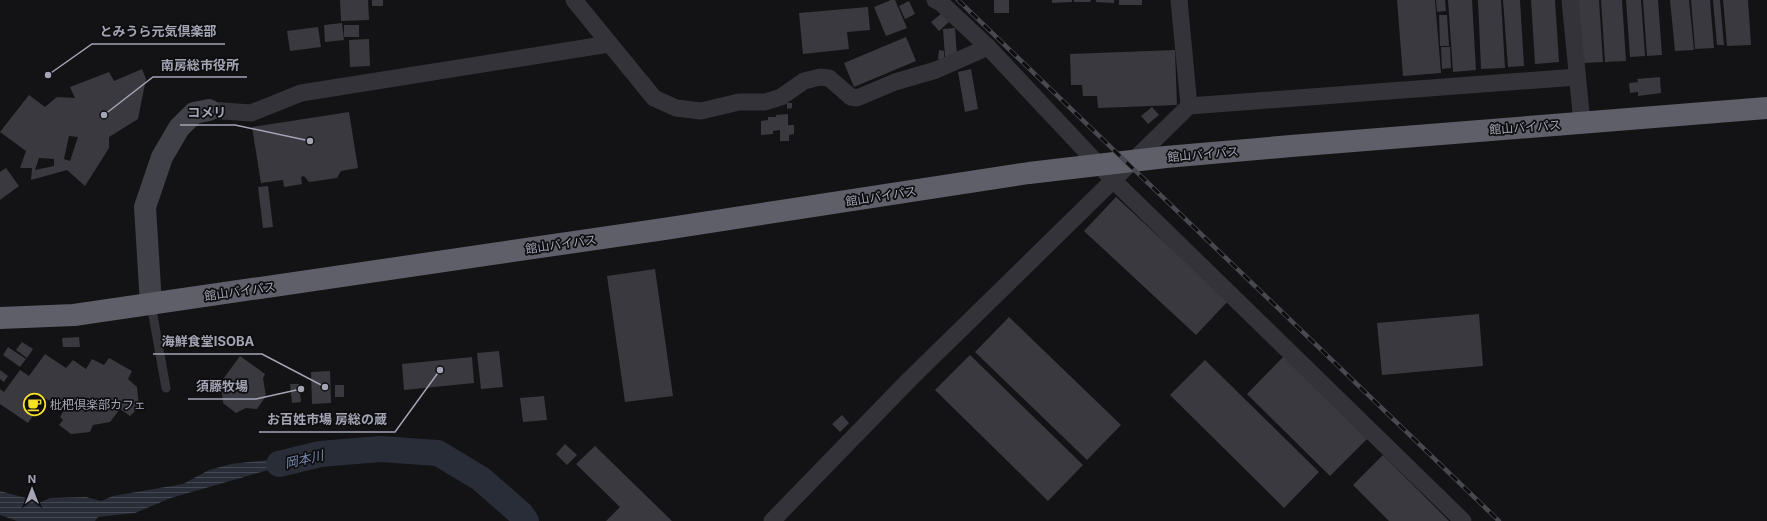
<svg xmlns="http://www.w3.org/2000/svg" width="1767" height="521" viewBox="0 0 1767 521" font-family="Inter,'Noto Sans JP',sans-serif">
<defs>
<pattern id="water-rules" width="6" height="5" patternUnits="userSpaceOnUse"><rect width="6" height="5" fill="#282d38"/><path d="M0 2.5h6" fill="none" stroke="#444853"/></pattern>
</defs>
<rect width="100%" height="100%" fill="#131214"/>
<!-- water -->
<path fill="url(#water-rules)" d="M315,455L299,463L261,472L171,498L135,513L98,517L95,521H17L0,515V491L41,502L50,498L86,497L101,501L113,496L183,484L209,470L231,464Z"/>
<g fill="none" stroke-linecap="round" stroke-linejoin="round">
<!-- river -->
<path stroke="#282d38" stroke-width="26" d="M279,464L320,454L380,449L438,453L481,479L521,514L526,521"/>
</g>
<!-- building -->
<g fill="#3a393f" fill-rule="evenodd">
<path d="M340,0H368L369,20L341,21Z"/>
<rect x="372" y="0" width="11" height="6"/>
<path d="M891,0H895L907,28L886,36L874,7Z"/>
<rect x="994" y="0" width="15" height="13"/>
<path d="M1052,0H1072V2L1052,3Z"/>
<path d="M1074,0H1091L1090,2H1074Z"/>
<path d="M1096,0H1114V3L1096,2Z"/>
<rect x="1119" y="0" width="23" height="5"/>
<path d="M1397,0H1435L1441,73L1403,76Z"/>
<path d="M1436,0H1445L1446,11L1437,12Z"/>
<path d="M1448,0H1472L1476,70L1453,72Z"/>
<path d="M1478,0H1501L1505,68L1481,69Z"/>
<path d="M1503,0H1520L1524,66L1508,67Z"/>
<path d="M1531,0H1555L1559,62L1535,64Z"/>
<path d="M1578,0H1599L1603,62L1583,63Z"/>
<path d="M1601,0H1622L1626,61L1605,62Z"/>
<path d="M1626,0H1641L1645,56L1630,57Z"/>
<path d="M1643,0H1658L1662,55L1647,56Z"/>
<path d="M1670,0H1689L1694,50L1675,51Z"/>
<path d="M1691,0H1710L1714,48L1695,49Z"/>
<path d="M1713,0H1720L1724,45H1717Z"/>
<path d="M1723,0H1748L1751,45L1727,46Z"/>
<path d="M909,1L915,14L905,19L899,6Z"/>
<path d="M868,7L870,30L847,32L849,49L803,54L799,13Z"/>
<path d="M942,13L949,22L939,31L931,22Z"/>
<path d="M1439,15H1447L1449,46H1440Z"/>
<path d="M342,23L344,40L325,42L324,25Z"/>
<rect x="344" y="25" width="15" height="12"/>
<path d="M318,27L321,47L290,51L287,31Z"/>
<path d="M955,28L957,56L945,57L943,29Z"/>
<path d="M906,37L916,61L854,87L844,63Z"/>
<path d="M369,39L370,66L350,67L349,40Z"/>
<path d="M1441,47H1450L1451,68L1442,69Z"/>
<path d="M939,50L944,51V59H938Z"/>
<path d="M1175,50L1177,105L1098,108L1097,96H1083L1082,85H1071L1070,54Z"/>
<path d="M142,69L146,79L138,119L109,137V148L85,186L67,170L31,180L32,168H20L26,151L0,132L29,95L45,107L57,97L75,98L70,87L109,72L114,81ZM69,136L78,137L70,161L64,159ZM39,158L54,159V166L35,170Z"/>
<path d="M971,69L978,109L965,112L958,72Z"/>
<path d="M1660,77L1661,93L1638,96V92L1630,93L1629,83L1638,82L1637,79Z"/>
<path d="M787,103H792V108L787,109Z"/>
<path d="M1152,107L1159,115L1148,124L1141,116Z"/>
<path d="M349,112L358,168L341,171L337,178L309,182L304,176L301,177L302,184L284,187L283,180L261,183L252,127Z"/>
<path d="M788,114V125H794V134L789,135V141H780V130L773,131V134L761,135V121L768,120V117H776V115Z"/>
<path d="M6,168L19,186L0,200V172Z"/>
<path d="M268,186L273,227L263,228L258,187Z"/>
<path d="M1116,197L1228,301L1196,335L1084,231Z"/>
<path d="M655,269L673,396L625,402L607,276Z"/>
<path d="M1479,314L1483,366L1382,375L1377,323Z"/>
<path d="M1009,317L1121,425L1087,460L975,352Z"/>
<path d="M79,337L80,347H63L62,338Z"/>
<path d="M22,342L33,349L27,358L16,350Z"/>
<path d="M8,347L26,359L20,367L3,355Z"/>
<path d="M499,351L503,387L481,389L477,353Z"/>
<path d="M45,354L66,368L73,360L86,369L92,359L104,365L109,358L132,371L128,379L137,387L139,407L130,416L120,409L110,422L93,425L90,432L71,434L59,425L63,420L60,417L64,410L45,398L28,423L0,404V389L4,392L20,370L29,376Z"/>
<path d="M970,355L1083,465L1048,501L935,390Z"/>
<path d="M240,356L265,374L263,378L266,396L257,409L246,408L236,413L223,403L221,382Z"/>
<path d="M1284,356L1367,439L1330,476L1247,394Z"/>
<path d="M472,357L474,383L404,390L402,364Z"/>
<path d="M1205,360L1319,472L1284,508L1170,395Z"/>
<path d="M0,370L8,376L4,382L0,379Z"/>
<path d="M330,371L331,403L312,404L311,372Z"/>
<path d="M290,384H299L301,402L292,403Z"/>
<rect x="335" y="385" width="9" height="12"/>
<path d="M544,396L547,420L523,422L520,398Z"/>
<path d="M842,415L849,423L840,432L832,424Z"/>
<path d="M565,444L577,455L567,465L556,454Z"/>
<path d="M595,446L672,521H606L620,507L576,464Z"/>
<path d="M1383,455L1449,521H1389L1353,485Z"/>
</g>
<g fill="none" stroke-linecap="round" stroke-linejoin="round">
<!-- lane -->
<path stroke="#343339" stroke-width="9" d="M151,304L166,388"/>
<!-- street -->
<g stroke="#343339" stroke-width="17">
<path d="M574,0L654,98L676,108L701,111L739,102H765L781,97L804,81L820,77L829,78L851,97L857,98L895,82L936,70L988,47"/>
<path d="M935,0L941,3L988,47L1113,180L1463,521"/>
<path d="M1179,0L1189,106"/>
<path d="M1570,0L1582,123"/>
<path d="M209,110L251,113L301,93L609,44"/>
<path d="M772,521L910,379L1189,106L1577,77"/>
</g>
<!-- secondary -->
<path stroke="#414149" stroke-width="22" d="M151,304L145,207L162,157L179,128L194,113L209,110"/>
<!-- highway -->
<path stroke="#5f5f6a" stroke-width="22" d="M0,318L74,315L664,229L1029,173L1166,157L1291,146L1767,108"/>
<defs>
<path id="rail" d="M958,0L1499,521"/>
</defs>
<!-- rail casing -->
<use href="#rail" stroke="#484850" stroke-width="4.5"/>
<!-- rail -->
<use href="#rail" stroke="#0e0d0f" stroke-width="3" stroke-dasharray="9" stroke-linecap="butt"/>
</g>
<!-- icons -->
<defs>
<symbol id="cafe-ring" viewBox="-11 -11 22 22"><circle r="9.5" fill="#0e0d0f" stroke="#f7e127" stroke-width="1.5"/><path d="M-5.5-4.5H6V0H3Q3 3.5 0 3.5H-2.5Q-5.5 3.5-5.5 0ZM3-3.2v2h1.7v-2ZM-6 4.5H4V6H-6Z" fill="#f7e127"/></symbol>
</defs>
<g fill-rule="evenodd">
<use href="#cafe-ring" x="22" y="392" width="25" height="25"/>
</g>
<g text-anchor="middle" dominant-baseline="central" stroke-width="3.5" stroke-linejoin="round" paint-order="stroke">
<!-- street labels -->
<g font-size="12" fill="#a3a5b5" stroke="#0e0d0f">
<text transform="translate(1525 127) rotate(-4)">館山バイパス</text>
<text transform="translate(1203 154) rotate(-5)">館山バイパス</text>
<text transform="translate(881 196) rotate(-9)">館山バイパス</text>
<text transform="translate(561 244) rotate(-8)">館山バイパス</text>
<text transform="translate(240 291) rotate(-8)">館山バイパス</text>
</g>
<!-- poi labels -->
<g font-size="12" fill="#a3a5b5" stroke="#0e0d0f" text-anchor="start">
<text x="50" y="404">枇杷倶楽部カフェ</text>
</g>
<!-- water labels -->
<g font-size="13" font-style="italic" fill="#798ab2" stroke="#0e0d0f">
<text transform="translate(304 459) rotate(-13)">岡本川</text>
</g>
</g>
<!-- callouts -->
<path fill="none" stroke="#a3a5b5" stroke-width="1.5" d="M48 75L92 44H225M104 115L153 77H247M310 141L235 125H180M325 387L262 354H153M301 389L256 399H188M440 370L395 432H259"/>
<g fill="#a3a5b5" stroke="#0e0d0f" stroke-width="1.5">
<circle cx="48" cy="75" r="4"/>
<circle cx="104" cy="115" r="4"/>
<circle cx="310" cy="141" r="4"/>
<circle cx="325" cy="387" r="4"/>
<circle cx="301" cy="389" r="4"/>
<circle cx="440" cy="370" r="4"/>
</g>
<g font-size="13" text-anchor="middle" font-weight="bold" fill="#a3a5b5" stroke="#0e0d0f" stroke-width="3.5" stroke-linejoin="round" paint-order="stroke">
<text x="158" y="36">とみうら元気倶楽部</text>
<text x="200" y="70">南房総市役所</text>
<text x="207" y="117">コメリ</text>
<text x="208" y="346">海鮮食堂ISOBA</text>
<text x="222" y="391">須藤牧場</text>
<text x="327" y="424">お百姓市場 房総の蔵</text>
</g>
<!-- north arrow -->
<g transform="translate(32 489)" stroke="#0e0d0f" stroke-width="3" paint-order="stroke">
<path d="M0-3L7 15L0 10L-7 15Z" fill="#a3a5b5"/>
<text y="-6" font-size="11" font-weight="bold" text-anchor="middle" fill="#a3a5b5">N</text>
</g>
</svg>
